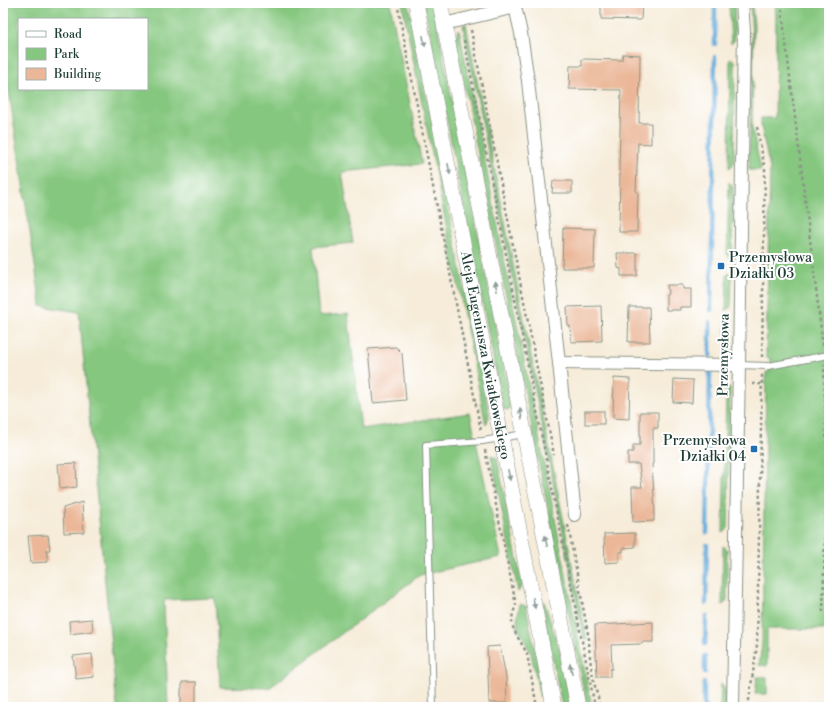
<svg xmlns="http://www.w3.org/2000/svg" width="832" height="710" viewBox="0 0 832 710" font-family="'Libre Bodoni',serif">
<rect width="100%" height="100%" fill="#fff"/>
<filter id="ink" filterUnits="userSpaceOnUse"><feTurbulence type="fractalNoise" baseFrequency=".025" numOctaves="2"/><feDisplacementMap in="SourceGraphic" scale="8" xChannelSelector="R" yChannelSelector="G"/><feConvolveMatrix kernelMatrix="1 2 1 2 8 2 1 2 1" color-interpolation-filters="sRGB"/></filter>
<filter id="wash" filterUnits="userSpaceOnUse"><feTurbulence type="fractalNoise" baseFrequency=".012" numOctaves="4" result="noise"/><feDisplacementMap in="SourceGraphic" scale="16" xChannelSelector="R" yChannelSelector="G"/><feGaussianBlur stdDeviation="0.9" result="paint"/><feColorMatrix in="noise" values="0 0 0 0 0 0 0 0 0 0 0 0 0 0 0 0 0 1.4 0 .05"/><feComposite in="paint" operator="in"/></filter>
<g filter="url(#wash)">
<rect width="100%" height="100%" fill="#f6ecd9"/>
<!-- green -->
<g fill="#85c77f" stroke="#52825a" fill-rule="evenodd">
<path d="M3,3H390L422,164L342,172L353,243L313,247L319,316L348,314L361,429L470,413L501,557L420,575L269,688L220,687L215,598L164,600L168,707H117L79,312L41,306L3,51ZM19,19H147V89H19Z"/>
<path d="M402,3H408L489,413V417L486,425Z"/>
<path d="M424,3H433L509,394L510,407L508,410L504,409L503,408Z"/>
<path d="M729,3L733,5L734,7L735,40L731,44Z"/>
<path d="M750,3H752L754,24L752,127L761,170H749L752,39Z"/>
<path d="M775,3H829V629H767V666L759,665L762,645L766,372H770V358L766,357L770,169L761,126V118H775L776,16Z"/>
<path d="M466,24L587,640H584L463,25Z"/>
<path d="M459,29L592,707H587L455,37Z"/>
<path d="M730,58L735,61V64L734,162L733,165L729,168Z"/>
<path d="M729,182L731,184L733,187L732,257H730L727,255Z"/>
<path d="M729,273H732L731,305L729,309L726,310L727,275Z"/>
<path d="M726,322C735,327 731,343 731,352L730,355L726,358Z"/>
<path d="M728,388H730L728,528L726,531L723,533L726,390Z"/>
<path d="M491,455L497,458L498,463L519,569L522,586L518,592Z"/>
<path d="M723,546L727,549V599L725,603L722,605Z"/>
<path d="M542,602H544L545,604L562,658L571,707H562L542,603Z"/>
<path d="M520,604L526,606L543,692L540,697L531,653L524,639L518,628L517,619Z"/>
<path d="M757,677H767V694H755Z"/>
<path d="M721,683C728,689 725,699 725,707H720Z"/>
</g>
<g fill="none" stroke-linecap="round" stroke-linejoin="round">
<!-- stream -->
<g stroke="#64aada" stroke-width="4.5">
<path d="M715,44V3"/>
<path d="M711,310L715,57"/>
<path d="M710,356V322"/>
<path d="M707,533L710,373"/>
<path d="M706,604L707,545"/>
<path d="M705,644L706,616"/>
<path d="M705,672V656"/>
<path d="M704,707V683"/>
</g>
</g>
<g id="blocks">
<!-- building -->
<g fill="#ebb798">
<path d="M601,3H642L641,20L601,19Z"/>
<path d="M623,54L640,55L639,123H651V144L638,143L636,192H638L637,232H619L620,171H619L621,90L569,89L570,66H582V59L622,60Z"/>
<path d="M553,181H572V193H552Z"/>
<path d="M563,228L595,229L594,268H562Z"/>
<path d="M617,253H637V276H621V269L618,268Z"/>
<path d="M667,285H683V289H691V307H680V310H666V295L668,294Z"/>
<path d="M601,306L602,341L571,342L570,326H568L567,307Z"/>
<path d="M629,307H649L650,342H628Z"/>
<path d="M396,347L402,353L406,400L373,403L368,349Z"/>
<path d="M614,378L630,379L629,419L613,418Z"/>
<path d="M674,379L693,380L692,403L673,402Z"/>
<rect x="585" y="411" width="19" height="13"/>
<path d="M640,412H658V428H653V464H652L655,512L654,513V521L633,522L632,487H642L639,464H628V452H633V445H640Z"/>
<path d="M76,463L77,487L60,489L58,464Z"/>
<path d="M82,502L84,532L64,533L63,508Z"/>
<path d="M635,533V547L623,548V552H619V562L605,563L604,534Z"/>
<path d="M48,535L50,550H46L48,562L31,563L28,536Z"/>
<path d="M92,619L93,631L70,634L69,621Z"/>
<path d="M653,622V642H642V644L611,645L612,669H610V677H597L595,625Z"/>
<path d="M500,646L506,677L507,703H489L487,647Z"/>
<path d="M92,654L94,677L76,679L73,656Z"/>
<path d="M182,682H196V707H181V689L182,688Z"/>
</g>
</g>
</g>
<g filter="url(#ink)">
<use href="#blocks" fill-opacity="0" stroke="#8a9486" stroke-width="1"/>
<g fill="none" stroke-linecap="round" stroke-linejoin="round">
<defs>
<g id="service">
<path d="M739,365L768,366L829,355"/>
<path d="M433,707L426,445L483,441L524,434"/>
</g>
<g id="minor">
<path d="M444,24L515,7L521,33L528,81L559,363L575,515"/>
<path d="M559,363L739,365"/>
<path d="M733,707L739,365L744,31L742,3"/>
</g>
<g id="tertiary">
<path id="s1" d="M416,3L554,707"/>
<path d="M440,3L578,707"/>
</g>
</defs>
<!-- service casing -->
<use href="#service" stroke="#8a9486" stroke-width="8"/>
<!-- minor casing -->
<use href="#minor" stroke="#8a9486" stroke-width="14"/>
<!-- tertiary casing -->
<use href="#tertiary" stroke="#8a9486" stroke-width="16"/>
<!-- path -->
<g stroke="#8a9486" stroke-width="2.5" stroke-dasharray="3 3" stroke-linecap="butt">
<path d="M397,3L481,431"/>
<path d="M457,3L458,8"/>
<path d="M781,3L823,346"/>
<path d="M471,30L554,455"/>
<path d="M464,40L595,707"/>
<path d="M757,127L765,169L762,357"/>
<path d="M752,384H761"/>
<path d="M485,450L516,605C514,610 512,616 512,621C512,632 523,644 527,654L537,707"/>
<path d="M568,525L589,639C589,662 594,686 601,707"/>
<path d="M823,612L827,460L824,365"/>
<path d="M748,707L757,645L762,374"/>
<path d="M777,707V701"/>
</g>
<!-- service -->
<use href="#service" stroke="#fff" stroke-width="6"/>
<!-- minor -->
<use href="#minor" stroke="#fff" stroke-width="12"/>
<!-- tertiary -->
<use href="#tertiary" stroke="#fff" stroke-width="15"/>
</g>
<!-- one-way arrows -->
<defs><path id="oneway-solid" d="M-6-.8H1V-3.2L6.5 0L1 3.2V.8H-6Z"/></defs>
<g fill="#8f9e9a">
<use href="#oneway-solid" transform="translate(424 41) rotate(79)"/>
<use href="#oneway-solid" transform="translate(449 169) rotate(79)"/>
<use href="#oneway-solid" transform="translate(496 286) rotate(-101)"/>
<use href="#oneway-solid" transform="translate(521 414) rotate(-101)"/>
<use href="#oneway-solid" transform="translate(509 475) rotate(79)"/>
<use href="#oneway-solid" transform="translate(546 541) rotate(-101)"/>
<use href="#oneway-solid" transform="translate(534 603) rotate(79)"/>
<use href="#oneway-solid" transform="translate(571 669) rotate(-101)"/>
</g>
</g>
<!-- markers -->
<g fill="#1f6fb2" stroke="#fff" stroke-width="1.5">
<rect x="717" y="262" width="8" height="8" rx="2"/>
<rect x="750" y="445" width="8" height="8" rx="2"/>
</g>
<g text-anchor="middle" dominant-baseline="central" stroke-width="4" stroke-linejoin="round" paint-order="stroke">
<!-- poi labels -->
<g font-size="14" fill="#1f3d34" stroke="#fff" text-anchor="start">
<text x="729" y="258">Przemysłowa<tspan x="729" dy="16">Działki 03</tspan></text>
<text x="746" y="441" text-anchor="end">Przemysłowa<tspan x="746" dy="16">Działki 04</tspan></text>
</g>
<!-- street labels -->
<g font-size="14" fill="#1f3d34" stroke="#fff">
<text stroke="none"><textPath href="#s1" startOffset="359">Aleja Eugeniusza Kwiatkowskiego</textPath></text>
<text transform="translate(724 355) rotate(-89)">Przemysłowa</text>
</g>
</g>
<!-- margin -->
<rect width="832" height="710" fill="none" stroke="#fff" stroke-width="16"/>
<!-- legend -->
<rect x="18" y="18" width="130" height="72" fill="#ffffff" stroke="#a5b1ae"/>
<rect x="26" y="31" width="20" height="6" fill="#ffffff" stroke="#a5b1ae"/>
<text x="54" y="38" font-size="12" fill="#1f3d34">Road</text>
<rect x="26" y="48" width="20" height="12" fill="#85c77f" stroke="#a5b1ae"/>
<text x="54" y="58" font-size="12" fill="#1f3d34">Park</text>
<rect x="26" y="68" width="20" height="12" fill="#ebb798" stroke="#a5b1ae"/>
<text x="54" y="78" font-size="12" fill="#1f3d34">Building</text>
</svg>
